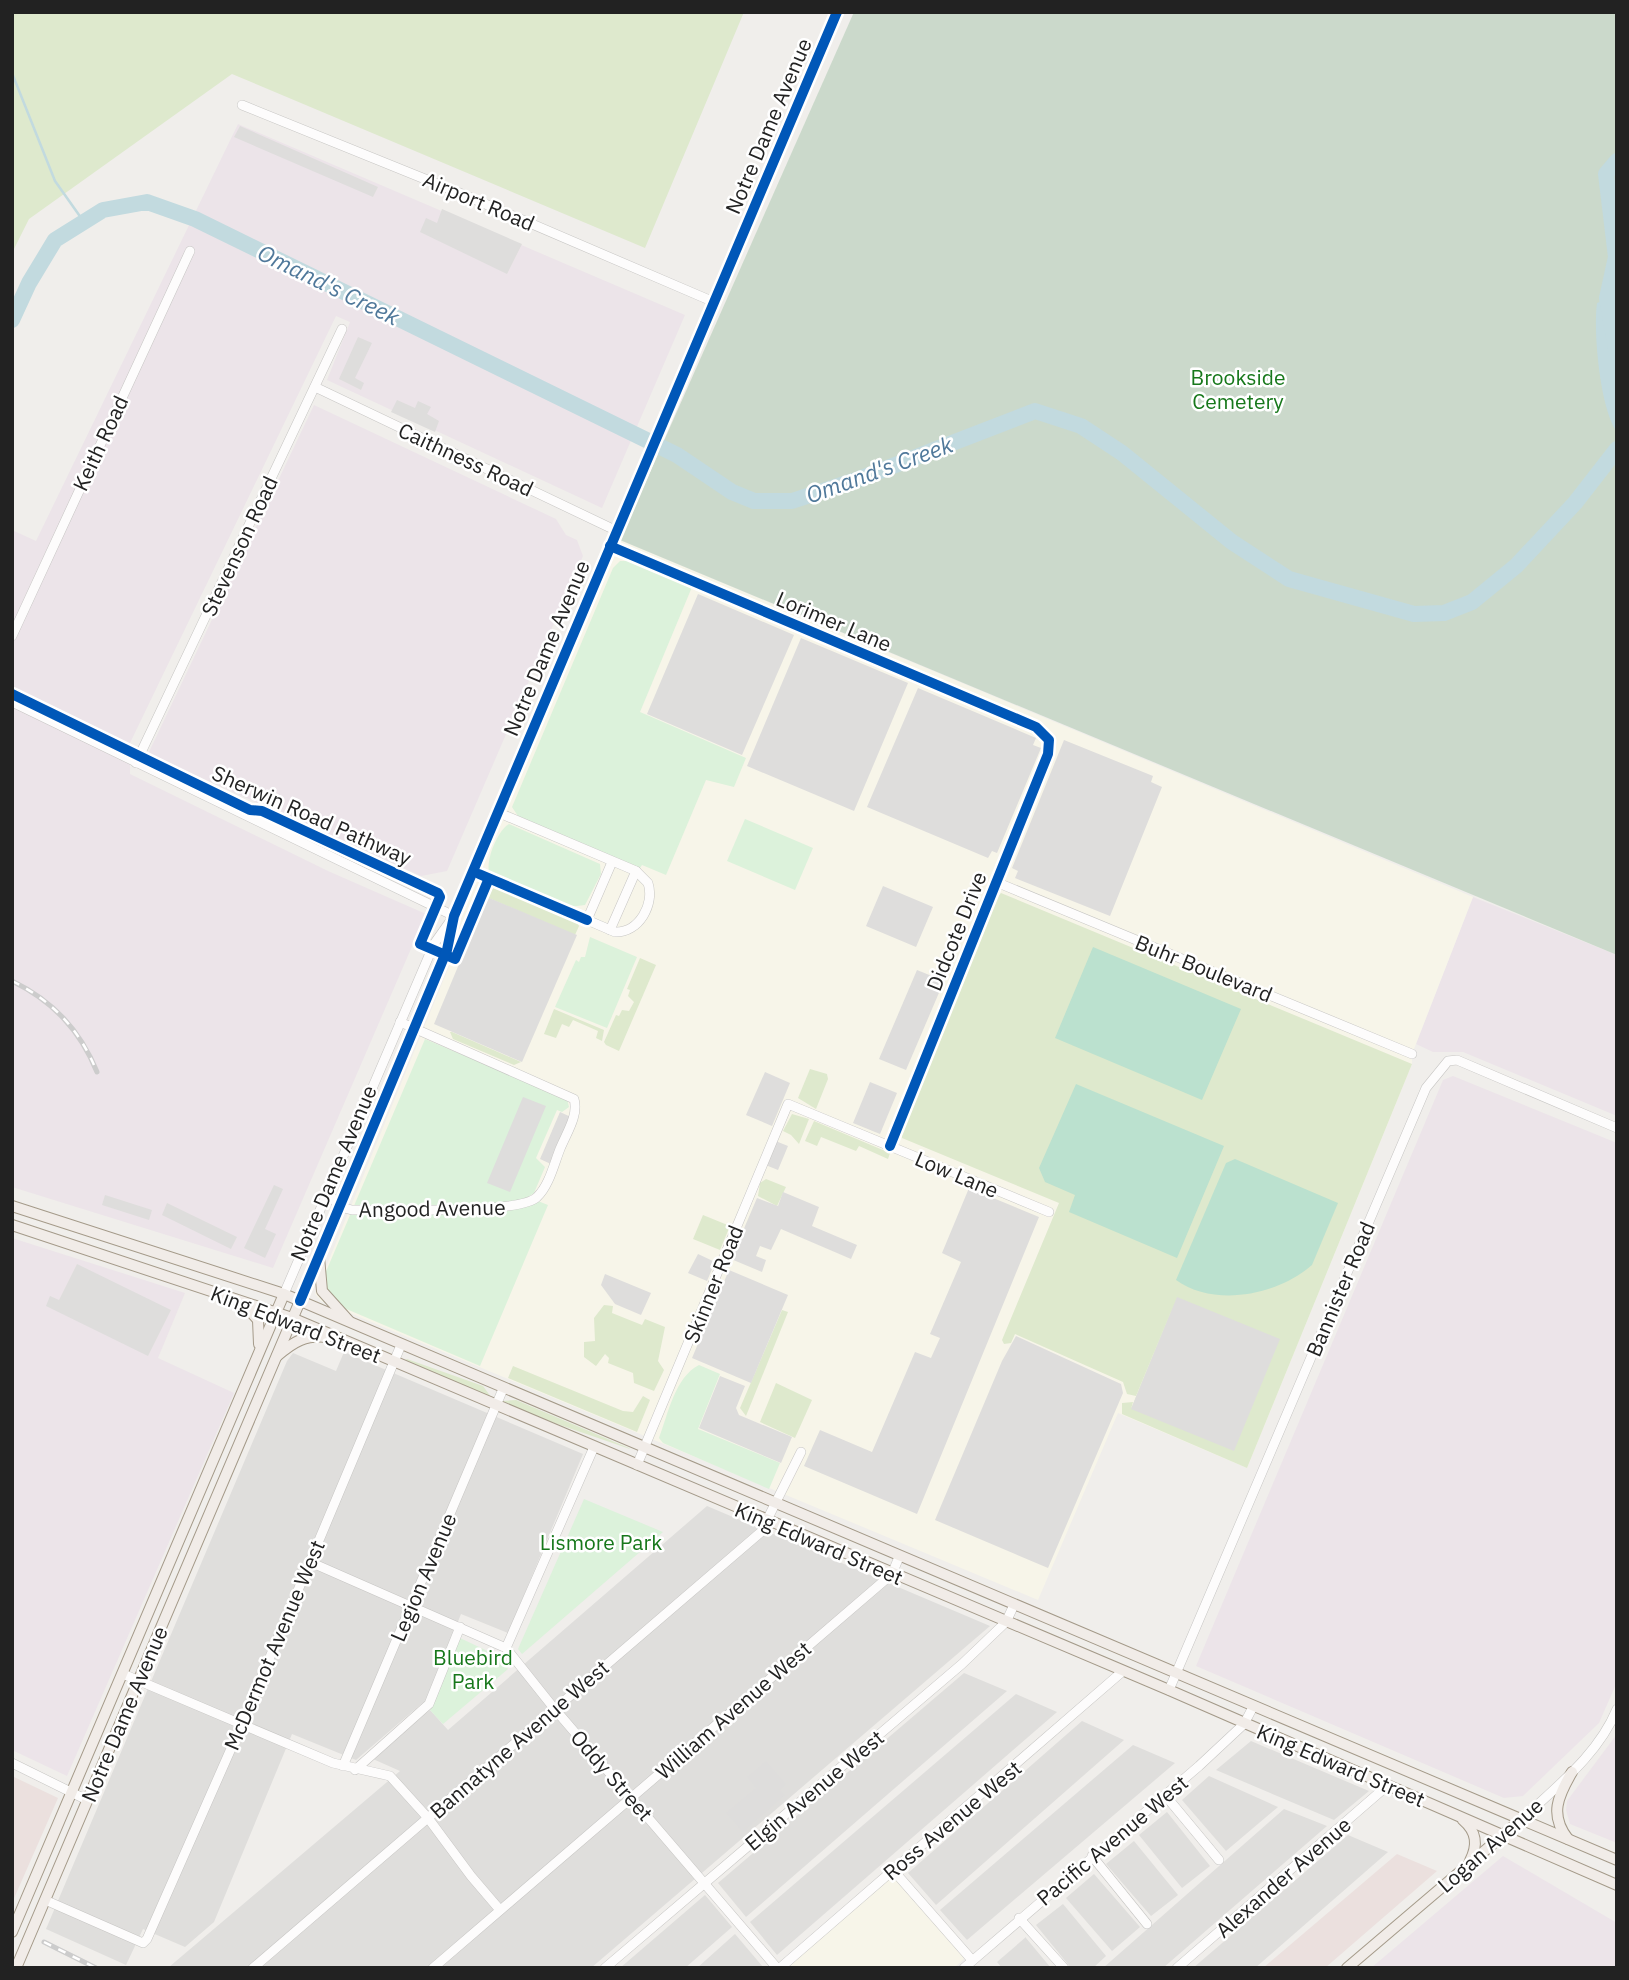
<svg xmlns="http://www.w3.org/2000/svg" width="1629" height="1980" viewBox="0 0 1629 1980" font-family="'IBM Plex Sans',sans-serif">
<rect width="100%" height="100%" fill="#f0eeeb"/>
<!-- residential -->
<g fill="#dfdedc">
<path d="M344,1352L583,1454L508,1633L461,1614L427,1699L356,1760L292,1734L214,1922L185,1947L143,1929L126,1965L46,1929L287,1361L293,1353L336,1371Z"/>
<path d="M707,1506L990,1626L591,1968L169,1967L400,1771L373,1759L430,1710L448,1730Z"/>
<path d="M964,1673L1007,1691L746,1917L718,1883Z"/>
<path d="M1016,1694L1057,1712L777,1955L750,1922Z"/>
<path d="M1082,1721L1124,1740L936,1905L908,1873Z"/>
<path d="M1251,1741L1369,1791L1334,1820L1216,1770Z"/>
<path d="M1133,1745L1175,1763L967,1940L940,1910Z"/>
<path d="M1209,1776L1278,1807L1226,1851L1182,1800Z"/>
<path d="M1284,1809L1327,1826L1163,1968H1103Z"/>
<path d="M1167,1812L1210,1866L1182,1888L1139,1835Z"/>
<path d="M1348,1835L1388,1852L1255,1968H1193Z"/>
<path d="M1134,1841L1178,1895L1151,1916L1106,1864Z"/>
<path d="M1094,1874L1140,1927L1112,1951L1066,1898Z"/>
<path d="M705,1895L732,1927L685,1968H620Z"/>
<path d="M1063,1904L1106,1956L1093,1968H1071L1036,1925Z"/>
<path d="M735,1934L763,1967L697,1968Z"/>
<path d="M1026,1937V1938L1051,1968H1002L997,1962Z"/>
</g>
<!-- commercial -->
<g fill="#ebe0de">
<path d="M12,1776L58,1798L12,1903Z"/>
<path d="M1397,1854L1437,1871L1325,1968H1263Z"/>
</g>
<!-- industrial -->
<g fill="#ece4e9">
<path d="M238,124L685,315L602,508L327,380L350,322L336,316L130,743V774L328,871L426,914L273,1268L12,1187V530L36,541Z"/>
<path d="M314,405L556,519L566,535L577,540L583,556L447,871L421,876L148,754Z"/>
<path d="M1473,897L1617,955V1116L1463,1052H1433L1416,1044Z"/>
<path d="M1453,1076L1617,1143V1682L1599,1723L1523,1796L1504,1798L1196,1666L1443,1080Z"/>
<path d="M12,1238L185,1293L158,1358L234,1393L67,1776L12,1750Z"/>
<path d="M1617,1734V1843L1570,1824L1566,1810L1567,1801Z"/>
<path d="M1503,1856L1617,1923V1968H1371Z"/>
</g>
<!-- education -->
<g fill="#f7f5e9">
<path d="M620,540L1473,897L1412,1054V1064L1247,1468L1118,1413L1038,1600L321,1301L315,1294L450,964L465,904Z"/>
<path d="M892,1875L965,1958L954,1968H787Z"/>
</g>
<!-- grass -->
<g fill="#dee9cd">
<path d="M12,12H744L645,248L232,74L29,219L12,253Z"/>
<path d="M489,885L577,922L579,926L575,935L484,896Z"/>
<path d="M1001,893L1412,1064L1247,1468L1122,1414V1403L1133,1402L1131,1409L1177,1297L1136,1396L1127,1394L1123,1382L1015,1334L1011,1343L1004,1344L1002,1340L1059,1203L902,1138L901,1132L989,907Z"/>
<path d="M640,958L656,965L619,1051L606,1045L604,1042L616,1015L619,1016L622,1010L629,1011L634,1002L628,996L630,990L627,989Z"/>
<path d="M554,1009L604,1030L602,1041L596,1038L598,1031L573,1020L569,1027L562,1024L556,1038L544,1034Z"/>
<path d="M450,1032H452L521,1062L514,1065L453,1039Z"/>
<path d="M810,1069L827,1074L828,1079L816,1109L798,1098Z"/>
<path d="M792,1114L809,1119L799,1144L791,1135L783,1131Z"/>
<path d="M814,1121L890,1153L888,1159L859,1146L856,1151L821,1137L817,1146L805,1141Z"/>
<path d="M766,1179L786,1187L777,1206L758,1196L760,1183Z"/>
<path d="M703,1215L730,1226L720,1250L693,1239Z"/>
<path d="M604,1305L613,1306L612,1313L642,1325L645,1319L665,1327L658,1361L664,1370L654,1391L634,1383L633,1373L608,1363L609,1358L605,1354L596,1366L584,1357V1342L595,1341L594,1318Z"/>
<path d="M782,1310L788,1312L746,1416L740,1408Z"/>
<path d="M407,1359L483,1386L491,1397L405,1360Z"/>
<path d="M513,1366L623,1411L633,1412L643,1396L650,1400L637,1432L508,1378Z"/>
<path d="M776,1383L812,1400L795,1438L760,1422Z"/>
<path d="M516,1400L629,1448L630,1449L531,1415L502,1401Z"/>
</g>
<!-- cemetery -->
<path fill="#cbd9cb" d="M854,12H1617V955L620,540Z"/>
<!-- park -->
<g fill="#dcf2db">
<path d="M620,561H629L692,587L640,712L746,758L734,787L706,780L666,875L642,865L640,868L518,816L512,807L613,568Z"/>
<path d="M745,819L813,848L795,890L727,861Z"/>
<path d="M509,824L600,864L601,874L585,905L569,907L489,871C486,859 498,830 509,824Z"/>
<path d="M590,937L637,957L607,1028L555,1007L576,960L579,962L581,957H585Z"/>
<path d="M425,1039L567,1099L569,1107L562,1112L557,1110L536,1158L545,1167L534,1193L528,1197L548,1205L480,1366L323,1299L319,1288Z"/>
<path d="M699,1365L720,1374L698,1429L780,1463L769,1489L663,1443L659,1438C668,1414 675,1377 699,1365Z"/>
<path d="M584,1499L663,1532L522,1654L518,1649Z"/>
<path d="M460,1638L496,1655L508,1669L443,1724L430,1710Z"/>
</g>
<!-- pitch -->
<g fill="#bbe1cf">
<path d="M1093,947L1241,1009L1202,1100L1055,1038Z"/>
<path d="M1076,1084L1224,1146L1177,1258L1069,1212L1075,1195L1045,1182L1039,1168Z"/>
<path d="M1235,1159L1338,1203L1312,1265C1278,1295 1215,1308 1176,1280L1226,1163Z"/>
</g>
<!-- parking -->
<g fill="#dedddc">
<path d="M240,126L378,187L373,197L234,137Z"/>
<path d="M442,209L522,244L507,274L420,232L426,218L437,223Z"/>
<path d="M358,337L372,343L355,378L364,383L361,390L339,379Z"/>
<path d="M397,400L415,408L418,401L431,407L427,414L439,421L435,432L391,412Z"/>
<path d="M698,594L794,635L742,755L647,714Z"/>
<path d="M801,638L908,683L854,811L747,766Z"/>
<path d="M918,688L1036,738L1033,745L1041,748L997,853L992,851L988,858L867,807Z"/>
<path d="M1064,740L1153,776L1151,782L1162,787L1110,916L1015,878L1018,871L1012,868Z"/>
<path d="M883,886L933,907L916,947L866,926Z"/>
<path d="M487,897L577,935L522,1062L434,1024Z"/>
<path d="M917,970L944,981L906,1070L879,1059Z"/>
<path d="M765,1072L790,1083L772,1126L746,1115Z"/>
<path d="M870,1082L897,1093L880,1134L853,1123Z"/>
<path d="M523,1097L546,1106L510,1192L487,1183Z"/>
<path d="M560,1112L573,1118L553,1165L540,1159Z"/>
<path d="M773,1140L788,1146L778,1170L763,1164Z"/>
<path d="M274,1185L283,1189L265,1229L276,1234L265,1258L244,1248Z"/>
<path d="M969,1188L1039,1217L917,1514L804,1466L820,1430L872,1452L915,1352L931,1358L940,1338L930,1334L961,1262L942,1253Z"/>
<path d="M783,1192L819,1207L812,1226L857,1245L851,1259L781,1229L771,1250L760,1246L756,1256L766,1260L762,1272L731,1259L757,1198L778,1206Z"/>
<path d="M105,1195L152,1210L149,1220L102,1205Z"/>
<path d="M167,1203L237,1237L231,1249L162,1215Z"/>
<path d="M698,1254L715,1262L707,1281L688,1273Z"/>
<path d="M77,1264L171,1310L148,1356L46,1306L50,1296L59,1300Z"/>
<path d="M729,1270L788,1295L751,1383L692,1358Z"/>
<path d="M605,1274L651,1293L641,1315L615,1304L601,1285Z"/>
<path d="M1177,1297L1280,1339L1234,1451L1131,1409Z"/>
<path d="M1016,1336L1121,1384L1123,1393L1048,1568L935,1520L1002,1361Z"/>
<path d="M720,1376L745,1386L736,1408L739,1415L792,1437L781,1463L699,1428Z"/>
<path d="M766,1761L786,1784L780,1790L785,1795L743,1832L726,1813L756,1788L747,1777Z"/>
</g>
<!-- water -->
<path fill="#c2dadf" d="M1617,295V432C1600,410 1593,331 1597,303Z"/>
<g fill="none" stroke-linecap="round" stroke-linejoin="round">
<!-- stream -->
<path stroke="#c2dadf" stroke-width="2.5" d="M12,73L55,181L84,222"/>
<!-- river -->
<g stroke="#c2dadf" stroke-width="16">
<path d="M1617,161L1606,174L1616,257L1607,298L1617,354"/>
<path d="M12,320L29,283L55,240L103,210L147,202L195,219L677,455L732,492L754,501H792L859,479L1035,411L1081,426L1122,453L1232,542L1289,579L1414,614L1444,613L1472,602L1516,566L1575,503L1617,449"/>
</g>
<defs>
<g id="minor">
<path d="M242,105L462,194L714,302"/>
<path d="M315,387L617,531"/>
<path d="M610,546L1036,727L1049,740L1048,754L890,1146"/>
<path d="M12,636L190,251"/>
<path d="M12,702L454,916"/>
<path d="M136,763L342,329"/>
<path d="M473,871L615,932C639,933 655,904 648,883L636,871L497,812"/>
<path d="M996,882L1412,1054"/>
<path d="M587,920L612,862"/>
<path d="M610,930L636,871"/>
<path d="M328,1193L340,1207L352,1210C384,1209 519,1215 537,1197C549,1186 554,1164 560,1149C566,1134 579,1115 574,1099L400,1022"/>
<path d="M284,1294L434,944L451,920"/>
<path d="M300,1301L447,950L454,916L837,12"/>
<path d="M637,1465L788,1104L1049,1212"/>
<path d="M310,1562L506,1648L553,1707L777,1968"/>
<path d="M506,1648L594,1447"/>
<path d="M123,1674L333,1763L390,1776L428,1818L471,1876L500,1910"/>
<path d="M1169,1690L1426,1088L1448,1061L1457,1060L1617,1128"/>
<path d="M12,1763L87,1800"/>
<path d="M343,1766L503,1389"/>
<path d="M355,1770L429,1704L460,1627"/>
<path d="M1165,1795L1219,1860"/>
<path d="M1522,1819C1557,1786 1598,1755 1617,1709"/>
<path d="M1092,1856L1147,1924"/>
<path d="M893,1870L972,1960"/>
<path d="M45,1900L143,1943L147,1939L241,1726L401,1345"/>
<path d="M1019,1918L1064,1968"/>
<path d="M253,1968L761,1532L801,1452"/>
<path d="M433,1968L892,1574L899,1557"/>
<path d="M605,1968L962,1664L1006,1622L1014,1605"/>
<path d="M780,1968L1123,1671"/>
<path d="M964,1968L1199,1766L1244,1724L1253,1707"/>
<path d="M1177,1968L1388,1785"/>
</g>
<g id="major">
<path d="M12,1206L284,1294L1617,1860"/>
<path d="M12,1225L292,1318L1169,1690L1617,1885"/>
<path d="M319,1257L322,1291L349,1321"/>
<path d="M243,1303L258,1320L259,1344"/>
<path d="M277,1356C293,1342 306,1334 328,1337"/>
<path d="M1463,1820C1477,1832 1478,1845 1470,1861"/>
<path d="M1568,1839C1549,1815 1558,1796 1572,1772"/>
<path d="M12,1932L284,1294"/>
<path d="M16,1968L300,1301"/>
<path d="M1347,1968L1522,1819"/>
</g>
</defs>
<!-- minor casing -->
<use href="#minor" stroke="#c6c5c3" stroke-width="10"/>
<!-- major casing -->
<use href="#major" stroke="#a49a89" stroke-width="12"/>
<!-- minor -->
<use href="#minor" stroke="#fdfcfc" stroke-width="9"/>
<!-- major -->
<use href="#major" stroke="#f1ece8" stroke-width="10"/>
<defs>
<g id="rail">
<path d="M12,981C53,1001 80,1030 97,1072"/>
<path d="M44,1942L96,1968"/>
</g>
</defs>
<!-- rail casing -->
<use href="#rail" stroke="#ccc" stroke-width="5"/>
<!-- rail -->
<use href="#rail" stroke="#fff" stroke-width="2.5" stroke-dasharray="8" stroke-linecap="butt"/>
<defs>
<g id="cycleway">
<path d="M610,546L1036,727L1049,740L1048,754L890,1146"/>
<path d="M12,694L250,810L262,811L438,893L440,897L420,944L455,959L487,883"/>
<path d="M479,874L587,920"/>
<path d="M300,1301L447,950L454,916L837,12"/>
</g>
</defs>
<!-- cycleway casing -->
<use href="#cycleway" stroke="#fff" stroke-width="15"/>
<!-- cycleway -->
<use href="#cycleway" stroke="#0057b8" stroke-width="10"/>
</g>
<g text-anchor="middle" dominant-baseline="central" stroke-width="5" stroke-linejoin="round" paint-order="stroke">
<!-- street labels -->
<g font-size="21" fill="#222" stroke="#fff">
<text transform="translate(768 126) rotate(-67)">Notre Dame Avenue</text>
<text transform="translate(479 201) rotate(23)">Airport Road</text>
<text transform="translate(100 443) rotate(-65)">Keith Road</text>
<text transform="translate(466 459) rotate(25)">Caithness Road</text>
<text transform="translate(239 546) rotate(-65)">Stevenson Road</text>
<text transform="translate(834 621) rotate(23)">Lorimer Lane</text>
<text transform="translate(546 648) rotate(-67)">Notre Dame Avenue</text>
<text transform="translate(312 815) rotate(24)">Sherwin Road Pathway</text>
<text transform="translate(956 931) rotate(-68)">Didcote Drive</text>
<text transform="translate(1204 968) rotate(22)">Buhr Boulevard</text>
<text transform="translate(333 1173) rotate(-67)">Notre Dame Avenue</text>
<text transform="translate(957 1174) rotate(23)">Low Lane</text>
<text transform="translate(432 1208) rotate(-1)">Angood Avenue</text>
<text transform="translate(713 1284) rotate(-68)">Skinner Road</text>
<text transform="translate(1340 1289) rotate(-67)">Bannister Road</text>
<text transform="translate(296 1324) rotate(21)">King Edward Street</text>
<text transform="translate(819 1543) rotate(23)">King Edward Street</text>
<text transform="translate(423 1577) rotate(-67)">Legion Avenue</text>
<text transform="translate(274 1645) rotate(-67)">McDermot Avenue West</text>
<text transform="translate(733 1710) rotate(-41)">William Avenue West</text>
<text transform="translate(124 1714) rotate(-67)">Notre Dame Avenue</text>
<text transform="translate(519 1739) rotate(-41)">Bannatyne Avenue West</text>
<text transform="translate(1341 1765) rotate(23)">King Edward Street</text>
<text transform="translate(612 1775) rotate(49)">Oddy Street</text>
<text transform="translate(814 1790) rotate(-40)">Elgin Avenue West</text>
<text transform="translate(952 1820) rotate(-40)">Ross Avenue West</text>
<text transform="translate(1112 1840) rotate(-40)">Pacific Avenue West</text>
<text transform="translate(1490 1845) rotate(-41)">Logan Avenue</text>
<text transform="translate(1283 1877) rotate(-41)">Alexander Avenue</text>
</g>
<!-- park labels -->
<g font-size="21" fill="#17781b" stroke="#fff">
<text x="1238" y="377">Brookside<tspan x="1238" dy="24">Cemetery</tspan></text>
<text x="601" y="1542">Lismore Park</text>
<text x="473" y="1657">Bluebird<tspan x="473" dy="24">Park</tspan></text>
</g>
<!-- water labels -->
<g font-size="23" font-style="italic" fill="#4f789a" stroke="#fff">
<text transform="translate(329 284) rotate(26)">Omand's Creek</text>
<text transform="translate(879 469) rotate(-20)">Omand's Creek</text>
</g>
</g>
<!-- border -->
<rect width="1629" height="1980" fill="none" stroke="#222222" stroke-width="28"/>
</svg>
